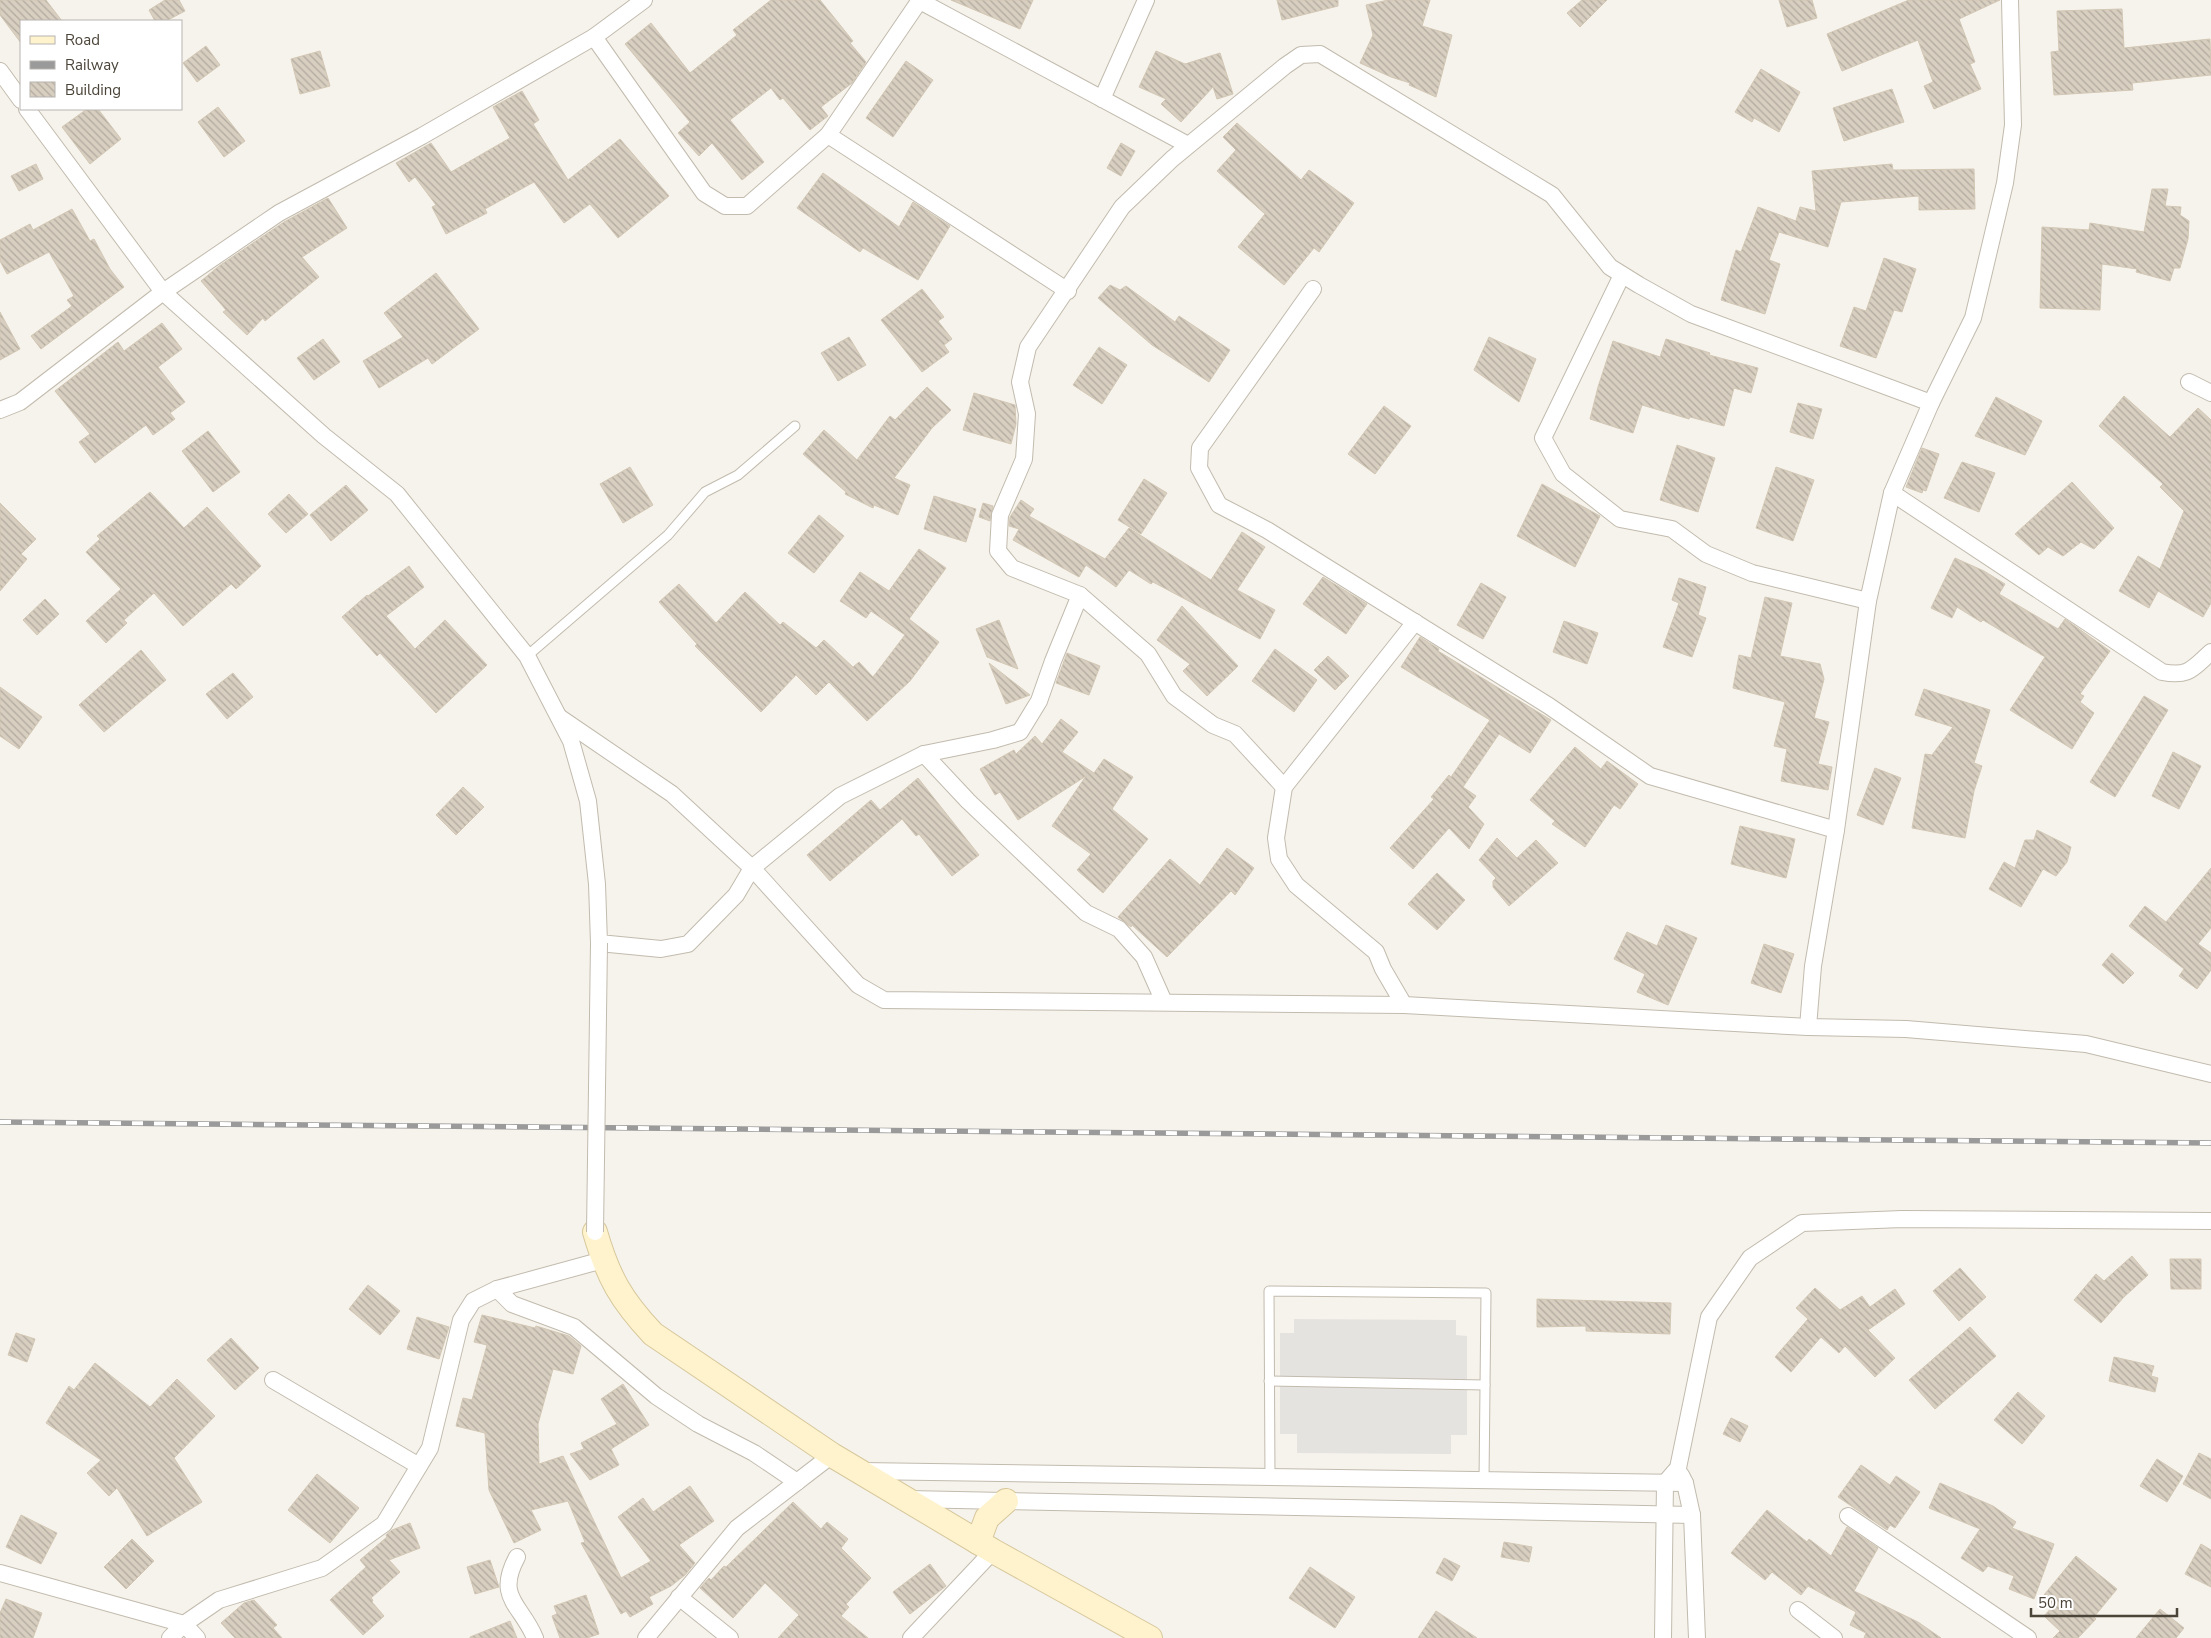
<svg xmlns="http://www.w3.org/2000/svg" width="2211" height="1638" viewBox="0 0 2211 1638" font-family="'Nunito Sans',sans-serif">
<defs>
<pattern id="building-back-hatch" width="6" height="6" patternUnits="userSpaceOnUse" patternTransform="scale(1.25)"><rect width="6" height="6" fill="#d8cfc1"/><path d="M-1 5l2 2M0 0l6 6M5-1l2 2" fill="none" stroke="#b1aa9e"/></pattern>
</defs>
<rect width="100%" height="100%" fill="#f6f3ec"/>
<!-- parking -->
<path fill="#e5e3e0" d="M1294,1319L1456,1320V1335L1467,1336V1435H1451V1454L1297,1453V1434H1280V1333H1294Z"/>
<!-- building -->
<g fill="url(#building-back-hatch)" stroke="#d3c7b4">
<path d="M0,0H46L62,21H21V43L0,15Z"/>
<path d="M165,0H179L185,11L166,21H155L149,10Z"/>
<path d="M771,0H820L853,41L850,43L866,62L852,83L821,107L828,116L810,130L783,98L780,100L771,88L730,120L764,162L742,180L712,143L699,156L678,133L690,122L625,44L651,23L690,73L737,35L733,30Z"/>
<path d="M951,0H1033L1020,29Z"/>
<path d="M1277,0H1338V6L1282,20Z"/>
<path d="M1388,0H1430L1422,26L1452,35L1436,97L1409,85L1410,83L1391,77L1360,63L1373,35L1366,5Z"/>
<path d="M1582,0H1607L1580,27L1567,13Z"/>
<path d="M1779,0H1812L1817,18L1787,27Z"/>
<path d="M1909,0H2000L1959,19L1975,62L1970,64L1981,89L1934,109L1924,86L1933,82L1918,40L1842,71L1827,34Z"/>
<path d="M2122,9L2124,48L2210,39L2211,75L2132,83L2133,90L2054,95L2051,52L2059,51L2057,11Z"/>
<path d="M206,46L220,65L197,82L183,63Z"/>
<path d="M320,51L330,86L300,94L291,59Z"/>
<path d="M1156,51L1185,64L1220,53L1233,94L1217,99L1213,87L1181,122L1161,104L1166,99L1139,87Z"/>
<path d="M906,61L933,80L893,137L866,118Z"/>
<path d="M1761,69L1800,92L1779,132L1754,118L1752,122L1735,112Z"/>
<path d="M1892,89L1904,122L1844,141L1833,108Z"/>
<path d="M522,91L539,120L533,124L568,180L620,139L669,196L618,238L590,204L564,223L534,182L485,209L487,213L446,234L432,207L436,205L415,177L409,182L396,163L431,143L451,172L510,138L493,107Z"/>
<path d="M218,107L245,141L224,157L198,122Z"/>
<path d="M87,109H98L121,139L90,164L62,127Z"/>
<path d="M1237,123L1301,180L1309,170L1354,203L1319,252L1314,248L1284,285L1238,247L1265,214L1217,171L1236,150L1223,137Z"/>
<path d="M1121,143L1135,151L1121,176L1107,168Z"/>
<path d="M36,164L43,179L19,191L11,176Z"/>
<path d="M1892,164L1893,170L1974,169L1975,209L1919,210V196L1841,202L1828,247L1779,232L1769,260L1780,264L1765,314L1721,300L1736,250L1741,252L1758,207L1796,221L1800,207L1816,211L1812,171Z"/>
<path d="M823,173L899,227L913,202L950,226L918,280L863,248L860,252L797,208Z"/>
<path d="M2152,189H2168L2165,206L2181,207L2180,215L2189,221L2188,239L2180,268H2174L2170,281L2136,272L2137,269L2102,264L2100,310L2040,308L2042,227L2089,230L2090,223L2144,232Z"/>
<path d="M328,198L347,228L302,257L319,277L265,321L263,318L247,335L223,312L226,310L201,281L219,266L284,222Z"/>
<path d="M72,209L90,241L94,239L110,269L124,287L41,349L31,336L72,306L67,300L74,296L49,252L7,274L0,261V240L30,224L33,230Z"/>
<path d="M1884,258L1916,269L1902,312L1894,310L1876,358L1840,346L1854,307L1866,311Z"/>
<path d="M436,273L479,329L432,364L428,358L379,388L363,361L403,337L384,313Z"/>
<path d="M1110,285L1120,290L1126,286L1175,322L1179,316L1230,350L1209,382L1152,345L1098,298Z"/>
<path d="M922,289L944,317L938,321L952,339L944,345L949,352L922,372L881,320Z"/>
<path d="M0,312L20,349L0,360Z"/>
<path d="M162,323L182,349L158,367L185,402L170,413L175,419L153,435L146,425L95,463L79,442L90,434L55,391L118,342L124,351Z"/>
<path d="M849,337L866,365L838,381L821,353Z"/>
<path d="M1489,337L1536,359L1519,402L1474,370Z"/>
<path d="M323,339L340,362L314,380L297,358Z"/>
<path d="M1666,339L1710,353L1709,355L1758,368L1751,393L1734,388L1724,426L1690,417L1689,419L1642,405L1633,433L1590,419L1598,387L1613,341L1660,357Z"/>
<path d="M1099,347L1127,365L1102,404L1073,385Z"/>
<path d="M927,387L951,410L932,428L894,478L910,485L898,515L874,505L873,508L845,494L846,492L803,454L824,430L857,460L890,416L895,420Z"/>
<path d="M974,393L1015,405L1016,424L1011,444L963,430Z"/>
<path d="M2124,396L2170,437L2198,408L2211,420V603L2203,617L2158,591L2149,608L2119,591L2138,556L2160,569L2184,511L2160,487L2163,484L2099,426Z"/>
<path d="M1996,397L2042,421L2025,455L1975,436Z"/>
<path d="M1798,403L1822,409L1813,439L1790,432Z"/>
<path d="M1384,406L1411,426L1375,474L1348,454Z"/>
<path d="M208,431L240,472L213,492L182,451Z"/>
<path d="M1677,445L1715,458L1698,512L1660,500Z"/>
<path d="M1922,448L1939,454L1926,491L1923,490L1922,493L1906,487Z"/>
<path d="M1962,462L1995,473L1979,512L1944,498Z"/>
<path d="M630,467L653,505L623,523L600,484Z"/>
<path d="M1776,467L1814,480L1793,541L1756,528Z"/>
<path d="M1144,479L1167,493L1141,534L1118,520Z"/>
<path d="M2072,482L2114,528L2094,549L2081,542L2063,556L2048,547L2039,555L2015,534Z"/>
<path d="M1542,484L1600,516L1575,567L1517,536Z"/>
<path d="M346,485L368,510L331,541L310,515Z"/>
<path d="M150,492L184,528L207,507L261,566L236,589L231,584L183,626L154,593L124,620L127,623L106,643L86,621L121,589L86,552L100,539L97,536Z"/>
<path d="M289,494L308,514L286,533L268,514Z"/>
<path d="M934,496L976,509L966,542L924,529Z"/>
<path d="M1021,500L1034,509L1029,516L1105,559L1129,528L1211,580L1242,532L1265,547L1237,590L1275,610L1260,639L1153,582L1151,584L1129,570L1116,587L1086,565L1079,577L1013,540L1019,529L1009,526L1010,517Z"/>
<path d="M0,503L36,539L21,554L27,559L0,591Z"/>
<path d="M983,503L993,506L990,521L979,517Z"/>
<path d="M819,515L844,536L814,573L788,553Z"/>
<path d="M919,549L946,568L909,619L939,642L910,681L867,721L829,682L816,695L796,675L761,712L695,646L697,644L659,602L679,584L716,623L745,592L780,625L783,622L816,648L824,640L853,667L859,662L873,677L905,635L871,611L866,618L840,601L860,572L889,591Z"/>
<path d="M1955,558L1984,571L2005,584L1999,594L2058,629L2065,619L2110,651L2080,694L2084,696L2080,702L2094,713L2072,749L2010,710L2045,657L1983,620L1981,622L1957,607L1952,618L1931,608Z"/>
<path d="M409,566L424,587L386,616L415,649L445,620L487,665L436,713L380,653L377,656L342,617L367,595L368,596Z"/>
<path d="M1323,577L1367,604L1346,634L1303,604Z"/>
<path d="M1679,578L1706,587L1698,615L1706,618L1692,657L1663,647L1679,603L1672,600Z"/>
<path d="M1481,583L1506,597L1483,639L1457,625Z"/>
<path d="M1765,597L1792,603L1780,656L1820,664L1824,679L1814,718L1829,722L1818,764L1832,767L1828,790L1781,781L1787,749L1774,746L1785,702L1733,688L1739,655L1751,658Z"/>
<path d="M45,599L59,614L37,635L23,620Z"/>
<path d="M1182,606L1238,666L1207,696L1183,671L1190,664L1157,640Z"/>
<path d="M999,620L1018,669L987,657L976,629Z"/>
<path d="M1564,621L1598,633L1587,664L1553,652Z"/>
<path d="M1420,637L1439,649L1438,651L1551,720L1530,753L1499,734L1463,787L1476,796L1468,807L1484,824L1469,849L1449,828L1413,869L1390,848L1434,799L1431,797L1449,775L1451,777L1490,720L1401,667Z"/>
<path d="M1275,649L1317,680L1294,712L1252,681Z"/>
<path d="M141,650L166,680L104,732L79,705Z"/>
<path d="M1067,653L1100,666L1089,695L1056,683Z"/>
<path d="M1328,656L1349,676L1335,690L1314,670Z"/>
<path d="M989,663L1030,695L1006,704Z"/>
<path d="M233,673L253,697L227,719L206,694Z"/>
<path d="M0,687L42,717L19,749L0,736Z"/>
<path d="M1924,689L1990,710L1974,763L1982,766L1974,791L1965,838L1912,828L1925,754L1932,755L1953,727L1915,715Z"/>
<path d="M2144,696L2168,710L2115,797L2090,782Z"/>
<path d="M1061,719L1078,732L1062,752L1094,773L1104,759L1133,777L1112,809L1148,839L1103,893L1077,870L1091,854L1052,826L1086,776L1018,820L1000,792L995,795L980,769L1014,750L1016,754L1035,736L1042,744Z"/>
<path d="M1575,747L1601,769L1607,761L1638,784L1620,809L1614,805L1585,847L1552,824L1555,821L1530,800Z"/>
<path d="M2173,752L2201,766L2179,809L2152,796Z"/>
<path d="M1875,768L1901,778L1883,825L1857,815Z"/>
<path d="M918,778L979,855L952,876L919,834L916,836L902,819L830,881L807,855L871,800L880,810Z"/>
<path d="M463,787L484,807L456,835L436,815Z"/>
<path d="M1740,826L1795,839L1786,878L1731,864Z"/>
<path d="M2037,830L2071,847L2067,862L2056,876L2043,869L2021,907L1989,889L2004,862L2015,868L2025,840H2034Z"/>
<path d="M1497,838L1517,858L1536,840L1558,863L1509,906L1493,887V881L1496,878L1479,860Z"/>
<path d="M1227,848L1254,868L1235,895L1231,891L1167,957L1132,925L1131,927L1118,917L1170,859L1200,885Z"/>
<path d="M2211,868V928L2198,944L2211,953V970L2197,989L2179,976L2184,969L2129,926L2145,906L2166,922Z"/>
<path d="M1437,873L1465,900L1437,930L1408,904Z"/>
<path d="M1666,925L1697,938L1668,1005L1637,992L1645,974L1614,959L1627,932L1657,946Z"/>
<path d="M1764,944L1794,954L1781,993L1751,983Z"/>
<path d="M2112,953L2134,973L2123,984L2102,965Z"/>
<path d="M2132,1256L2148,1275L2124,1297L2101,1323L2074,1300L2096,1274L2104,1281Z"/>
<path d="M2170,1259H2201V1289H2171Z"/>
<path d="M1960,1268L1986,1297L1959,1321L1933,1291Z"/>
<path d="M368,1285L400,1311L380,1335L349,1309Z"/>
<path d="M1815,1288L1840,1310L1862,1296L1870,1307L1895,1289L1905,1304L1868,1330L1895,1358L1875,1377L1845,1346L1839,1353L1821,1337L1791,1372L1775,1357L1808,1319L1796,1308Z"/>
<path d="M1537,1299L1671,1303L1670,1334L1586,1331V1326L1537,1327Z"/>
<path d="M482,1315L535,1328L536,1326L569,1336L581,1346L573,1374L553,1369L538,1424L539,1464L563,1456L621,1578L651,1561L618,1517L643,1498L653,1512L690,1486L714,1521L679,1545L695,1563L685,1575L671,1586L649,1597L653,1604L630,1617L626,1611L621,1614L581,1543L585,1542L568,1501L531,1510L541,1530L514,1543L489,1490L485,1433L456,1426L463,1398L472,1400L487,1345L474,1342Z"/>
<path d="M417,1317L449,1327L439,1359L407,1349Z"/>
<path d="M1970,1327L1996,1356L1935,1409L1909,1380Z"/>
<path d="M16,1333L35,1339L27,1362L8,1355Z"/>
<path d="M231,1338L259,1368L235,1390L207,1360Z"/>
<path d="M2114,1357L2154,1366L2151,1376L2158,1378L2155,1392L2109,1381Z"/>
<path d="M95,1363L150,1407L177,1379L215,1416L174,1458L202,1502L147,1536L117,1488L109,1496L87,1473L101,1460L46,1423L69,1386L74,1390Z"/>
<path d="M623,1384L649,1425L611,1449L619,1465L590,1480L570,1454L584,1449L581,1443L617,1424L601,1399Z"/>
<path d="M2018,1392L2045,1416L2022,1444L1994,1420Z"/>
<path d="M1731,1418L1748,1426L1740,1442L1723,1434Z"/>
<path d="M2199,1453L2211,1459V1499L2183,1484Z"/>
<path d="M2157,1459L2183,1476L2167,1502L2140,1486Z"/>
<path d="M1861,1465L1890,1485L1896,1476L1920,1492L1895,1528L1890,1525L1887,1530L1838,1497Z"/>
<path d="M317,1474L359,1508L330,1543L288,1510Z"/>
<path d="M1940,1483L1993,1506L2016,1522L2012,1528L2054,1544L2034,1599L2009,1589L2014,1576L1988,1566L1983,1572L1961,1558L1980,1529L1929,1508Z"/>
<path d="M793,1502L821,1529L827,1522L848,1539L841,1548L871,1578L846,1604L849,1607L841,1616L868,1638H778L799,1615L765,1583L733,1618L700,1588L709,1578L711,1580L724,1566L726,1567Z"/>
<path d="M1767,1510L1807,1542L1809,1539L1831,1556L1847,1527L1878,1548L1854,1591L1918,1622L1941,1638H1864L1866,1633L1850,1625L1856,1612L1808,1586L1801,1595L1772,1572L1765,1580L1731,1553Z"/>
<path d="M21,1515L57,1533L41,1564L6,1547Z"/>
<path d="M410,1523L420,1548L389,1560L400,1572L371,1598L373,1600L372,1602L384,1616L363,1635L330,1600L366,1567L360,1560L387,1537L386,1535L392,1530Z"/>
<path d="M132,1539L154,1561L126,1589L104,1567Z"/>
<path d="M1504,1542L1532,1547L1529,1562L1501,1557Z"/>
<path d="M2201,1544L2211,1550V1587L2185,1574Z"/>
<path d="M2076,1556L2117,1589L2094,1617L2096,1619L2078,1638H2053L2060,1631L2044,1616L2053,1606L2039,1601Z"/>
<path d="M1444,1558L1460,1566L1452,1581L1436,1573Z"/>
<path d="M490,1560L499,1587L475,1594L467,1567Z"/>
<path d="M930,1564L946,1586L910,1614L893,1592Z"/>
<path d="M1310,1567L1355,1597L1335,1628L1289,1598Z"/>
<path d="M586,1595L599,1634L587,1638H560L552,1616L557,1614L554,1606Z"/>
<path d="M6,1599L42,1613L33,1638H0V1613Z"/>
<path d="M254,1600L277,1625L273,1628L282,1638H235L221,1623L244,1603Z"/>
<path d="M2160,1609L2184,1628L2176,1638H2136Z"/>
<path d="M1436,1611L1477,1638H1418Z"/>
<path d="M510,1621L517,1638H470V1637Z"/>
</g>
<g fill="none" stroke-linecap="round" stroke-linejoin="round">
<defs>
<g id="lane">
<path d="M527,656L668,535L705,492L738,475L795,426"/>
<path d="M1269,1381L1485,1385"/>
<path d="M1270,1478L1269,1291L1486,1293L1484,1481"/>
</g>
<g id="street">
<path d="M920,1L1188,145"/>
<path d="M594,37L704,193L725,206H747L828,135L920,0"/>
<path d="M0,71L21,100"/>
<path d="M1102,99L1146,0"/>
<path d="M27,109L163,292L324,436L397,494L527,656L571,741L588,801L597,884L599,943L661,949L688,944L736,895L752,868L840,796L924,754L993,740L1020,732L1039,701L1053,661L1080,595"/>
<path d="M828,135L1068,291"/>
<path d="M1622,275L1543,438L1563,474L1620,519L1672,529L1706,554L1752,573L1868,601"/>
<path d="M1313,289L1200,448L1199,468L1219,505L1267,530L1549,706L1650,776L1836,830"/>
<path d="M2189,382L2211,393"/>
<path d="M0,410L20,402L163,292L279,213L422,136L594,37L644,0"/>
<path d="M1892,493L2162,672C2189,677 2192,669 2211,652"/>
<path d="M559,717L672,794L752,868L858,985L884,1000L1404,1005L1808,1027L1906,1029L2086,1044L2211,1074"/>
<path d="M924,754L968,801L1086,913L1119,929L1144,957L1164,1002"/>
<path d="M1284,787L1235,734L1213,725L1174,696L1148,654L1080,595L1012,568L998,551L1000,515L1024,459L1027,414L1020,382L1028,347L1122,207L1172,159L1285,66L1301,55L1320,54L1552,195L1610,267L1639,285L1691,314L1931,403"/>
<path d="M1404,1005L1383,969L1376,952L1296,885L1279,859L1276,838L1284,787L1415,622"/>
<path d="M1808,1027L1813,966L1836,830L1868,601L1892,493L1931,403L1973,318L2005,183L2013,125L2010,0"/>
<path d="M497,1289L512,1304L574,1327L656,1396L698,1424L754,1453L797,1482"/>
<path d="M273,1380L419,1466"/>
<path d="M862,1471L1685,1483"/>
<path d="M1681,1475L1685,1483L1692,1515L1697,1638"/>
<path d="M908,1499L1692,1515"/>
<path d="M1848,1516L2028,1638"/>
<path d="M517,1557C495,1598 521,1604 535,1638"/>
<path d="M0,1573L184,1624L197,1638"/>
<path d="M679,1597L730,1638"/>
<path d="M1798,1610L1834,1638"/>
<path d="M170,1638L184,1624L219,1600L322,1568L384,1524L430,1448L461,1320L473,1301L497,1289L603,1260"/>
<path d="M646,1638L737,1528L832,1455"/>
<path d="M911,1638L993,1551"/>
<path d="M1663,1638L1665,1483L1678,1468L1709,1317L1750,1258L1802,1223L1902,1219L2211,1221"/>
</g>
<g id="secondary">
<path d="M595,1232C608,1277 621,1300 653,1334L832,1455L993,1551L1150,1638"/>
<path d="M978,1542L987,1518L1006,1501"/>
</g>
</defs>
<!-- lane casing -->
<use href="#lane" stroke="#c2bbae" stroke-width="11"/>
<!-- street casing -->
<use href="#street" stroke="#c2bbae" stroke-width="18"/>
<!-- secondary casing -->
<use href="#secondary" stroke="#d6c79b" stroke-width="26"/>
<!-- lane -->
<use href="#lane" stroke="#fff" stroke-width="9"/>
<!-- street -->
<use href="#street" stroke="#fff" stroke-width="16"/>
<!-- secondary -->
<use href="#secondary" stroke="#fff3cd" stroke-width="24"/>
<defs>
<path id="rail" d="M0,1122L2211,1143"/>
</defs>
<!-- rail casing -->
<use href="#rail" stroke="#9a9a9a" stroke-width="5.5"/>
<!-- rail -->
<use href="#rail" stroke="#fff" stroke-width="4" stroke-dasharray="11" stroke-linecap="butt"/>
<defs>
<path id="street-bridge" d="M595,1232L599,943"/>
</defs>
<!-- street-bridge casing -->
<use href="#street-bridge" stroke="#c2bbae" stroke-width="18" stroke-linecap="butt"/>
<!-- street-bridge -->
<use href="#street-bridge" stroke="#fff" stroke-width="16"/>
</g>
<!-- legend -->
<rect x="20" y="20" width="162" height="90" fill="#ffffff" stroke="#b7b4b0"/>
<rect x="30" y="36" width="25" height="8" fill="#fff3cd" stroke="#b7b4b0"/>
<text x="65" y="45" font-size="15" fill="#4b4439">Road</text>
<rect x="30" y="61" width="25" height="8" fill="#9a9a9a" stroke="#b7b4b0"/>
<text x="65" y="70" font-size="15" fill="#4b4439">Railway</text>
<rect x="30" y="82" width="25" height="15" fill="url(#building-back-hatch)" stroke="#b7b4b0"/>
<text x="65" y="95" font-size="15" fill="#4b4439">Building</text>
<!-- scale -->
<path d="M2031 1608v8h146v-8" fill="none" stroke="#4b4439" stroke-width="2.5"/>
<text x="2038" y="1608" font-size="15" fill="#4b4439" stroke="#ffffff" stroke-width="4" paint-order="stroke">50 m</text>
</svg>
